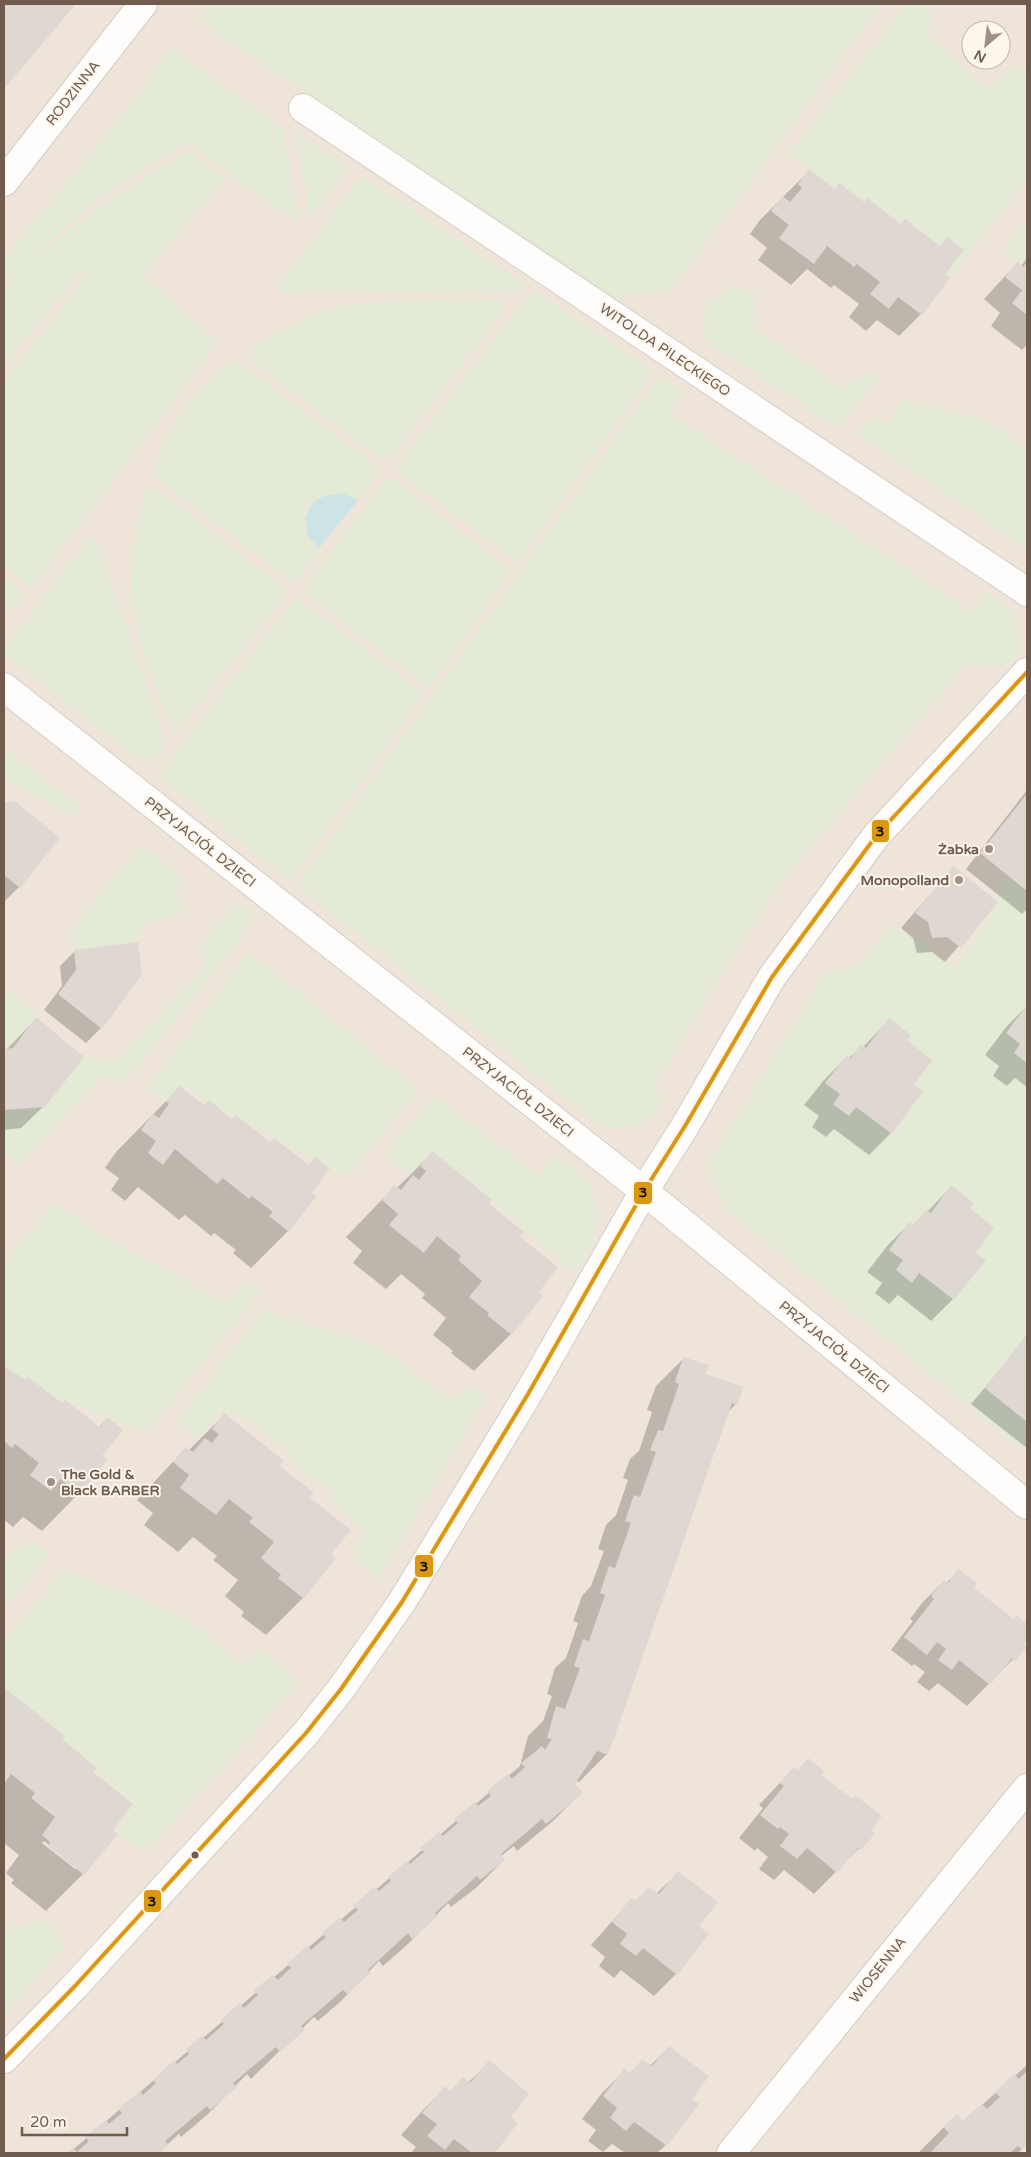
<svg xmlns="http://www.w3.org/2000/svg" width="1031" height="2157" viewBox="0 0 1031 2157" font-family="'Varela Round',sans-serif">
<rect width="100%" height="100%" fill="#f6f1eb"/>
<!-- residential -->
<path fill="#eee4d9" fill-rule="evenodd" d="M4,4H1027V2153H4ZM971,30H1001V60H971Z"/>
<!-- green -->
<g fill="#e3ebd7">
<path d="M206,4H881L670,291L641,296L627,291L618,300L199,21Z"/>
<path d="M907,4H926L934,13L926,34L989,90L1013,66L1027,71V179L950,278L945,275L963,249L947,237L940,246L905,219L901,224L868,198L864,202L839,183L835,189L789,154Z"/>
<path d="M172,48L282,128L299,224L186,143L97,199L29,260L110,200L188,150L224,179L143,275L216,341L202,363L31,588L4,567V382L89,274L82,269L4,366V292L15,274L4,284V259L123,115Z"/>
<path d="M295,132L348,168L311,218Z"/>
<path d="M362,175L524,284L522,289L515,291L284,293L279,291V287Z"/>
<path d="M1027,220V262L1023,267L1003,251Z"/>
<path d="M732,285L757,296L753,327L845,390L868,372L875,380L838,428L704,339L705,306Z"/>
<path d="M533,290L653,370L520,559L513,560L398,472V465Z"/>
<path d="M496,300L502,302L504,310L389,458L379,457L251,360L250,350C271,337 293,322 317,314C373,295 438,302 496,300Z"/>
<path d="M235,359L377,466V476L358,500C353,498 346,493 340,493C323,492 304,504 303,523C303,533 313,543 319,551L294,583L154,476C157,431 203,387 235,359Z"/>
<path d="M660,376L684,391L670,414L972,612L987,591C1007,604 1020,617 1018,643C1017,646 1018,652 1017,655C1015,659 1008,663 1005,667L966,664L782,880L712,989L652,1090L666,1099C645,1127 633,1133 599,1125L297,886Z"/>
<path d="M903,400L987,421L1027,449V550L857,433L874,416L887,424Z"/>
<path d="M393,479L508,568L509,574L431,684H423L307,593L305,587L385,480Z"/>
<path d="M146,488H156L284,588L285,595L176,732L173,731C162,701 149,671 140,640C126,590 132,538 146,488Z"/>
<path d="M89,538L93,539L97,544L165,741C165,754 154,758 144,764L6,655L5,649Z"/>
<path d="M4,575L26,595L4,618Z"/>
<path d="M296,597L423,694L290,881L159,776Z"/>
<path d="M4,748L75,802L80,810L66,812L4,779Z"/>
<path d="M141,846L184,879L174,895L185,912L144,925L138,942L74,950L73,927Z"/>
<path d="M1006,874L1027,892V1453L724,1208L708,1165L827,971L857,966L894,925L957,968L998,902Z"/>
<path d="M238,903L254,911L232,951L124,1082L101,1077L19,1164L4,1153V1111L45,1107L84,1057L114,1062L205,968L200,943Z"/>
<path d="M249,952L418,1089L347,1178L180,1086L169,1104L148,1088Z"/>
<path d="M4,992L11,993L36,1017L13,1048L4,1049Z"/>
<path d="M435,1096L538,1176L557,1156L589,1183L598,1214L592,1247L575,1273L432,1151L413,1175L385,1154Z"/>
<path d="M54,1204L128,1251L226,1302L243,1283L262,1289L147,1432L4,1378V1266Z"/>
<path d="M263,1310L383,1349L450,1399L474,1386L486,1398L378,1579L352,1556L366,1532L330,1502L331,1490L300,1470L280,1445L241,1416L220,1411L196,1440L179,1420Z"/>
<path d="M29,1541L51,1551L4,1609V1557Z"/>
<path d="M64,1570L180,1614L244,1667L260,1647L299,1682L146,1852L118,1834L132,1804L5,1688L4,1689V1642Z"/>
<path d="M45,1919L65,1945L4,2016V1925L14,1929Z"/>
</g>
<!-- water -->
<path fill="#cee3e5" d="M342,493L358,500L319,548L308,536L305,519L312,504L322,497Z"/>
<!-- shadow -->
<g fill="#0003" fill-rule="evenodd">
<path d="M4,4H75L4,87Z"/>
<path d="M809,171L834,190L863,204L939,247L947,239L943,275L948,278L921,314L899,336L877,320L866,331L849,317L859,304L834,285L831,288L807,269L791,285L758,260L767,248L750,234L760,220Z"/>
<path d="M1027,258V345L1022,350L991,326L1000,313L984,299L1017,263L1021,266Z"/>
<path d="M1027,790V909L1022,914L966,869Z"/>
<path d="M15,802L19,887L4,902V804Z"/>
<path d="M953,868L996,902L945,962L932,952L917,953L913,938L901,928Z"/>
<path d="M75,951L101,1028L86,1043L44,1010L62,986L60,966Z"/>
<path d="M1027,1006V1087L1015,1078L1007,1086L993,1076L999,1066L985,1055L1007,1026Z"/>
<path d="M36,1019L44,1106L21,1128L4,1130V1050L7,1049Z"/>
<path d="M889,1020L905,1040L912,1085L922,1092L891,1133L869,1155L834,1129L826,1137L812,1127L819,1116L804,1105L824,1080L847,1057L849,1058L862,1046L863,1047Z"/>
<path d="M179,1088L310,1193L288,1231L251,1268L233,1253L236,1250L214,1233L211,1236L185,1215L179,1220L138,1187L125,1201L111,1190L119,1178L105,1168L116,1152Z"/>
<path d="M432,1153L487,1204L518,1237L537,1292L511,1334L474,1371L451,1353L453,1351L433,1335L446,1318L422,1298L425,1294L401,1274L386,1289L353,1263L362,1251L346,1237L394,1187L396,1189Z"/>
<path d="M951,1187L974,1254L953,1299L931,1321L898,1295L889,1304L875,1293L882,1283L867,1272L887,1246L909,1224L912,1226L927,1212Z"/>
<path d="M1027,1338V1448L971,1404Z"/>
<path d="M684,1358L736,1404L728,1412L607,1754L579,1782L575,1781L573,1784L581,1793L553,1821L517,1851L514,1846L501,1856L504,1860L476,1888L451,1907L448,1903L408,1944L383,1966L379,1961L341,2001L318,2021L314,2017L251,2079L247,2074L207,2115L181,2137L179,2134L158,2153H69L520,1766L528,1736L543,1721L552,1696L547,1694L555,1668L566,1658L578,1623L573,1621L582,1596L591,1586L604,1551L598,1549L606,1525L616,1515L628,1480L623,1478L630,1459L639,1451L652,1412L647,1410L656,1386Z"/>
<path d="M4,1367L99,1427L107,1419L100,1456L105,1460L79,1493L42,1531L23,1517L13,1527L4,1520Z"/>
<path d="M224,1415L309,1498L329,1554L334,1558L303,1598L266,1635L241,1616L244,1612L225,1596L238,1580L213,1560L217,1556L193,1537L178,1552L144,1525L153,1513L137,1500L185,1449L188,1451Z"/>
<path d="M959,1571L972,1589L1013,1620L1017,1617L1027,1626V1637L1022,1644L1025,1647L967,1706L938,1683L929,1691L917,1682L925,1672L914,1664L912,1666L891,1650L913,1621L910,1619L922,1603L944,1581L946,1583Z"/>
<path d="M5,1689L63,1736L60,1739L91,1772L111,1830L83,1874L46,1911L11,1883L14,1880L6,1873L19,1855L4,1843ZM44,1841L77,1868L75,1869L42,1843Z"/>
<path d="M793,1769L820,1775L851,1800L873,1834L814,1894L784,1870L774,1880L759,1869L768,1857L757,1848L755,1851L739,1838L763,1808L759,1805Z"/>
<path d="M678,1873L676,1974L654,1996L621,1970L614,1978L599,1966L605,1957L591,1945L632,1899L635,1902L648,1888L656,1894Z"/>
<path d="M669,2047L690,2099L666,2145L657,2153H625L612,2144L603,2152L588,2141L596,2130L582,2119L602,2093L624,2071L629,2074L642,2061L650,2066Z"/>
<path d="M489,2062L509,2117L516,2123L493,2153H411L416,2147L401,2135L423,2110L445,2088L450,2092L463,2078L468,2083Z"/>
<path d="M1027,2065V2144L1018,2153H918L944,2127L963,2122Z"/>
</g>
<!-- building -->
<g fill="#dfd7d1">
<path d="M4,4H76L4,89Z"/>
<path d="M809,169L835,189L839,183L864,202L867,198L901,224L905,219L940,246L947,237L964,250L945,275L950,278L922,315L898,297L889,309L870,294L880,282L857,264L854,267L827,246L814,264L779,238L789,225L771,211L782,196L790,202L802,188L798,184Z"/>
<path d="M1017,261L1023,267L1027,262V315L1012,303L1022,290L1005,277Z"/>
<path d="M1027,794V891L980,853Z"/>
<path d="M15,801L60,838L20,888L4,875V802Z"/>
<path d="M953,866L998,902L961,948L947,937L932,938L928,922L915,913Z"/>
<path d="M138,942L142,975L102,1029L58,994L76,970L74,950Z"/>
<path d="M1027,1005V1063L1014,1053L1020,1044L1006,1033Z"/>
<path d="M36,1017L84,1057L45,1107L4,1110V1049L13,1048Z"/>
<path d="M889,1018L911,1035L907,1040L932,1060L914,1085L923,1091L892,1134L856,1107L849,1116L833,1104L840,1094L825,1083L846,1056L851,1058L861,1044L866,1048Z"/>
<path d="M179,1086L204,1105L209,1100L232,1119L236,1115L270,1142L274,1138L309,1165L315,1157L330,1168L312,1193L316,1196L289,1232L269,1216L273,1212L252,1196L249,1199L223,1178L217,1184L175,1149L163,1165L148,1153L156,1141L141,1130L153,1114L159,1118L169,1104L166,1101Z"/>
<path d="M432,1151L492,1200L489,1204L524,1232L520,1237L558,1267L539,1292L543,1296L512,1335L487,1315L489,1313L469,1297L482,1281L458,1260L461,1256L437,1236L424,1253L389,1225L398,1214L382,1200L394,1185L401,1190L413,1175L419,1180L426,1171L420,1166Z"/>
<path d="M951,1185L974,1203L970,1208L994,1228L976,1253L986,1260L954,1300L919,1273L912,1283L896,1270L903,1260L889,1250L909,1222L913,1225L926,1210L931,1213Z"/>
<path d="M1027,1334V1422L985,1388Z"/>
<path d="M683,1357L709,1365L705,1374L744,1387L737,1405L732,1403L608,1755L597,1751L575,1784L583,1793L546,1824L542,1819L501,1854L505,1860L480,1880L477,1876L435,1913L438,1916L412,1939L408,1933L368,1970L371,1973L347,1994L343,1990L301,2026L305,2030L280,2052L276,2047L233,2083L237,2087L210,2110L207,2106L165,2141L168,2145L159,2153H67L73,2148L77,2152L89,2141L85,2137L106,2120L109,2124L122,2113L118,2109L140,2091L143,2095L156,2083L153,2080L174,2060L177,2064L189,2054L186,2049L202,2036L206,2040L224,2024L220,2020L240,2003L244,2008L258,1995L254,1990L273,1975L278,1980L291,1968L287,1964L307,1946L311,1950L326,1937L322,1933L340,1917L344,1922L358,1910L353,1906L374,1887L379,1891L391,1881L388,1877L407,1861L410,1864L424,1852L420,1848L439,1832L443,1836L458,1823L454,1819L475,1802L478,1806L491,1796L487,1791L508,1774L512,1779L525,1767L521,1763L542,1746L545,1750L552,1739L547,1738L556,1706L565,1709L580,1668L574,1666L583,1639L589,1641L605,1595L600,1593L609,1566L615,1568L631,1523L625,1521L634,1495L640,1497L656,1452L650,1450L658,1430L663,1431L679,1384L675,1382Z"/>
<path d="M4,1366L24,1380L28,1377L62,1403L65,1400L100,1427L107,1417L123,1430L102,1456L107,1460L80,1494L60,1479L51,1491L30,1475L39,1463L15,1444L12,1448L4,1441Z"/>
<path d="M224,1413L284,1461L280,1466L314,1493L310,1498L351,1530L331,1554L336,1558L304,1599L278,1578L281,1575L261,1558L274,1542L249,1522L253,1518L229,1499L216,1515L180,1488L189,1475L173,1462L185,1447L193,1452L205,1438L212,1443L219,1434L212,1429Z"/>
<path d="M958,1569L977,1583L974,1588L1014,1619L1016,1615L1027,1624V1639L1024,1644L1027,1647L1015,1661L1012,1658L990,1685L959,1660L952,1670L938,1660L946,1649L937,1642L927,1655L904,1637L934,1599L931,1596L944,1580L948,1583Z"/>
<path d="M5,1688L65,1736L62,1739L97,1768L93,1772L133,1804L113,1830L118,1834L84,1875L48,1846L50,1842L42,1835L55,1817L31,1798L35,1793L11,1774L4,1784Z"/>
<path d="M808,1758L824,1771L821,1775L852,1799L855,1795L882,1816L871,1831L875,1834L861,1850L858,1848L837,1873L807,1848L797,1859L780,1846L789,1834L780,1827L778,1829L760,1815L784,1786L780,1783L793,1767L798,1770Z"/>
<path d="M678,1871L718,1902L699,1926L709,1934L677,1975L643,1948L636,1956L620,1944L627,1934L612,1922L631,1898L636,1901L648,1887L659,1894Z"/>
<path d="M669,2046L709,2076L692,2099L699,2104L667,2146L634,2122L626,2131L610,2118L617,2108L603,2096L624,2069L630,2074L642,2059L652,2066Z"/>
<path d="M489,2060L529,2094L511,2117L518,2123L495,2153H472L454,2139L445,2150L427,2136L437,2124L422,2113L445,2086L451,2091L463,2077L470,2083Z"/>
<path d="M1027,2071V2145L1022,2150L1018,2146L1010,2153L931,2152L949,2133L943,2127L957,2114L963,2120L982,2104L987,2109L1000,2097L995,2092L1014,2074L1019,2079Z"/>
</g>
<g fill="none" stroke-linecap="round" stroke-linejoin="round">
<defs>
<g id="minor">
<path d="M303,108L1027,592"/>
<path d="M4,182L143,4"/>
<path d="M4,687L644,1191L1027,1505"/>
<path d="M4,2059L75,1986L306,1733L341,1689L402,1602L528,1394L644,1191L685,1126L772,977L876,836L1027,672"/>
<path d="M731,2153L1027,1788"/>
</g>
</defs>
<!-- minor casing -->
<use href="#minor" stroke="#d3cdc6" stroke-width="30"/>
<!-- minor -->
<use href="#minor" stroke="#fefdfc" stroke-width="28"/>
<defs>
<path id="bus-1" d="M4,2059L75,1986L306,1733L341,1689L402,1602L528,1394L644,1191L685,1126L772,977L876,836L1027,672"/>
</defs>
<!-- bus-1 casing -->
<use href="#bus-1" stroke="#fdf6ed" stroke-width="8"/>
<!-- bus-1 -->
<use href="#bus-1" stroke="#dc9710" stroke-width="4"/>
</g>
<!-- markers -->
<g fill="#a08f85" stroke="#fdf6ed" stroke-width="2">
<circle cx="989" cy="849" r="5"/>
<circle cx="959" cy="880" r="5"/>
<circle cx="51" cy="1482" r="5"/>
</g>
<circle fill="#715a4e" stroke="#fdf6ed" stroke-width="2" cx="195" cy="1855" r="4.5"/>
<g text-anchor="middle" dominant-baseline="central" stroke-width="4" stroke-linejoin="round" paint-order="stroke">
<!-- street labels -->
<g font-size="14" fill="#715a4e" stroke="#fdf6ed">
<text transform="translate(73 93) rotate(-52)">RODZINNA</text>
<text transform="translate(665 350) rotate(34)">WITOLDA PILECKIEGO</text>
<text transform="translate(200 842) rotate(38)">PRZYJACIÓŁ DZIECI</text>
<text transform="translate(518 1092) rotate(38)">PRZYJACIÓŁ DZIECI</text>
<text transform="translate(834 1347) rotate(39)">PRZYJACIÓŁ DZIECI</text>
<text transform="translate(878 1970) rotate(-51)">WIOSENNA</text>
</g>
<!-- poi labels -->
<g font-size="14" font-weight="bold" fill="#715a4e" stroke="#fdf6ed" text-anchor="end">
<text x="979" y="849">Żabka</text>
<text x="949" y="880">Monopolland</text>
<text x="61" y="1474" text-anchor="start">The Gold &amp;<tspan x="61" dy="16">Black BARBER</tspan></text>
</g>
</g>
<g stroke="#fdf6ed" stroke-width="2">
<rect x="871" y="819" width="19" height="24" rx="5" fill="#dc9710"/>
<rect x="633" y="1181" width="20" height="24" rx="5" fill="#dc9710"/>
<rect x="414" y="1554" width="20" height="24" rx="5" fill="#dc9710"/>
<rect x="143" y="1889" width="19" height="24" rx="5" fill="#dc9710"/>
</g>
<g font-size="14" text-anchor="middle" font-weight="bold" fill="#111">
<text x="880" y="836">3</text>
<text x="643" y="1197">3</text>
<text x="424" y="1571">3</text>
<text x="152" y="1906">3</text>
</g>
<!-- border -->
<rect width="1031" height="2157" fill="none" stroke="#715a4e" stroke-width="10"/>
<!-- north arrow -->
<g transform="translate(986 45) rotate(208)"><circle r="24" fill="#fdf6ed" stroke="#c5b8ad"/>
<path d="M0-4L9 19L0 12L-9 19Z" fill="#a08f85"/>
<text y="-8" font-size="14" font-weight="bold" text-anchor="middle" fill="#715a4e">N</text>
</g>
<!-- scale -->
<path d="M22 2127v8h105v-8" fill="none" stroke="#715a4e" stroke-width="2.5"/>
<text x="30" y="2127" font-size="15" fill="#715a4e" stroke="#fdf6ed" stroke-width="4" paint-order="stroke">20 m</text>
</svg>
